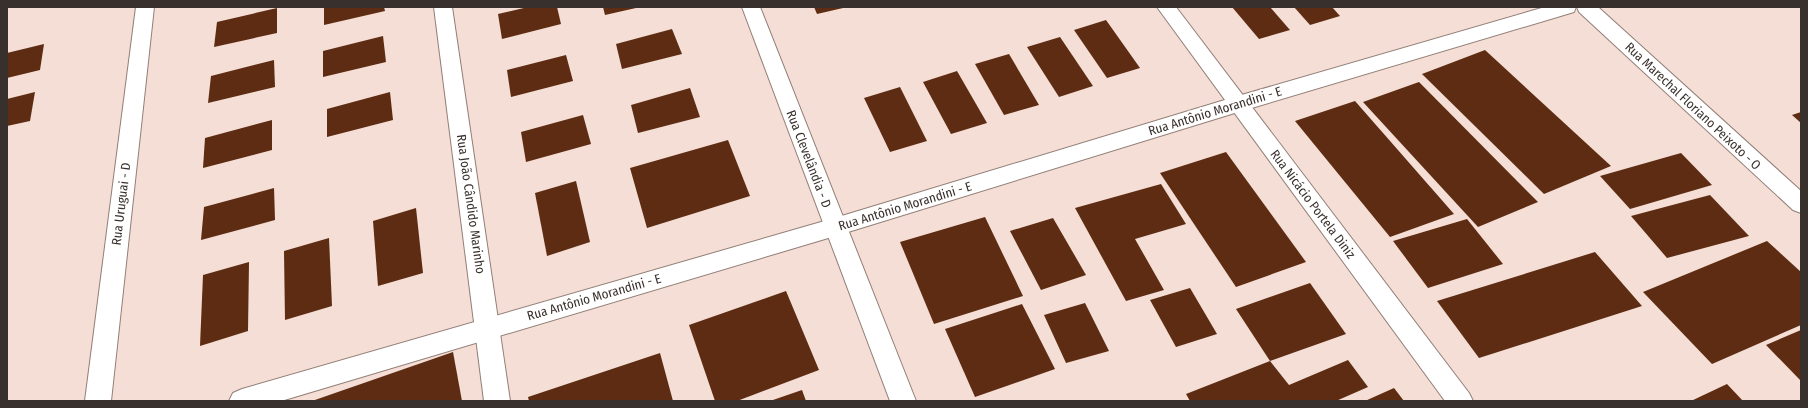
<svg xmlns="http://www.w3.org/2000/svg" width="1808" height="408" viewBox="0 0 1808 408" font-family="'Fira Sans Condensed',sans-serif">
<rect width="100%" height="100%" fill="#f4ded5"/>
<!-- building -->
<g fill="#5d2c12">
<path d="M324,7H384L385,11L324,25Z"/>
<path d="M528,7H557L561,24L502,39L498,14Z"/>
<path d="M603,7H636V8L605,15Z"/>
<path d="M814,7H843V8L817,14Z"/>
<path d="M1232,7H1270L1290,30L1259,39Z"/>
<path d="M1294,7H1332L1340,16L1310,25Z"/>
<path d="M277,8V33L214,47L217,22Z"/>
<path d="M1106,20L1140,68L1107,78L1074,30Z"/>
<path d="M672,29L682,54L622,69L616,44Z"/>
<path d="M383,36L386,62L323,77V51Z"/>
<path d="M1060,37L1093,86L1059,97L1027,47Z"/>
<path d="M44,44L40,70L7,78V53Z"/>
<path d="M1485,50L1611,166L1544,194L1422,74Z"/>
<path d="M1009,54L1039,105L1004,115L975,64Z"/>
<path d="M566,55L573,81L511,97L507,70Z"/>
<path d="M274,60L275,87L208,103L211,76Z"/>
<path d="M957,71L987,123L951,134L923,82Z"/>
<path d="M1419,82L1538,202L1478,227L1363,102Z"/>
<path d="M900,87L927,141L890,152L864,98Z"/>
<path d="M690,88L700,117L638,133L631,105Z"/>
<path d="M35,92L30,121L7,126V99Z"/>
<path d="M390,92L393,120L327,137V109Z"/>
<path d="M1355,101L1454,214L1390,237L1295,121Z"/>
<path d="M1801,112V123L1792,115Z"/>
<path d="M583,115L591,144L526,162L521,132Z"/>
<path d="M272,120V150L203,168L205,138Z"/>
<path d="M728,140L750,196L647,228L630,168Z"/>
<path d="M1226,152L1306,262L1236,287L1160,173Z"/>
<path d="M1681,153L1712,185L1630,209L1600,176Z"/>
<path d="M576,181L590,242L547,256L535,193Z"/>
<path d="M1161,184L1186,224L1135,239L1164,290L1126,301L1075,208Z"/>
<path d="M274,188L275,220L201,240L204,207Z"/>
<path d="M1710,195L1749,236L1667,258L1631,216Z"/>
<path d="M416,208L423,273L378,286L373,221Z"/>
<path d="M985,217L1023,296L934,324L900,242Z"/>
<path d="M1053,218L1086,275L1041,290L1010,231Z"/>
<path d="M1467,219L1503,264L1428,288L1393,241Z"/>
<path d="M329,238L332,306L285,320L284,251Z"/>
<path d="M1767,241L1801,272V325L1712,364L1643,292Z"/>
<path d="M1595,252L1642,306L1479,358L1437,301Z"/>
<path d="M249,262L248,331L200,346L203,275Z"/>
<path d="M1310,283L1346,334L1270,361L1236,309Z"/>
<path d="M1190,288L1217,334L1176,347L1150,300Z"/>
<path d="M786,291L819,370L737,401H715L689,325Z"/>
<path d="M1085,303L1109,351L1066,363L1044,315Z"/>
<path d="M1022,304L1055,369L975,397L945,329Z"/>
<path d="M1801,330V381L1766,345Z"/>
<path d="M453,352L462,401H312Z"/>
<path d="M660,353L673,401H529L528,397Z"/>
<path d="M1348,360L1368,387L1336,401H1190L1186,394L1270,361L1289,385Z"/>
<path d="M1727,384L1743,401H1691Z"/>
<path d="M1394,388L1404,401H1365Z"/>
<path d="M802,390L806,401H770Z"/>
</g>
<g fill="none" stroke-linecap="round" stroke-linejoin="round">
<defs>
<g id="street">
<path d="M136,7H154L111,401H85Z"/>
<path d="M434,7H452L510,401H484Z"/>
<path d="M742,7H760L916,401H890Z"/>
<path d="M1157,7H1176L1469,393L1473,401H1445Z"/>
<path d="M1577,7H1598L1801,191V213L1793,210L1579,12Z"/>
</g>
<path id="secondary" d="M1545,7H1576L1574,12L1238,112L835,236L281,401H229L233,393L242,389L835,218L1238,96Z"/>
</defs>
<!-- street casing -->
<use href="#street" stroke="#917e76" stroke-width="2"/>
<!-- secondary casing -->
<use href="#secondary" stroke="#917e76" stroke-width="2"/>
<!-- street -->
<use href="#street" fill="#fff" fill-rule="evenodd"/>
<!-- secondary -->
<use href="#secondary" fill="#fff" fill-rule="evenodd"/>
</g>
<g text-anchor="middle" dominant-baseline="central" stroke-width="4" stroke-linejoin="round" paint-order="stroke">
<!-- street labels -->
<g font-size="13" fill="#38302c" stroke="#fff">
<text transform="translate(1693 106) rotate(43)">Rua Marechal Floriano Peixoto - O</text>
<text transform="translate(1215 111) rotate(-17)">Rua Antônio Morandini - E</text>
<text transform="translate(809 159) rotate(69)">Rua Clevelândia - D</text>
<text transform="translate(121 204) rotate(-83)">Rua Uruguai - D</text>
<text transform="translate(471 204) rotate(82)">Rua João Cândido Marinho</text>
<text transform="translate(1313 204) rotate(53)">Rua Nicácio Portela Diniz</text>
<text transform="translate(905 206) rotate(-17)">Rua Antônio Morandini - E</text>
<text transform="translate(594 297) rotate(-16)">Rua Antônio Morandini - E</text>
</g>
</g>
<!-- border -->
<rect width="1808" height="408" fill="none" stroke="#38302c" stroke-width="16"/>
</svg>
